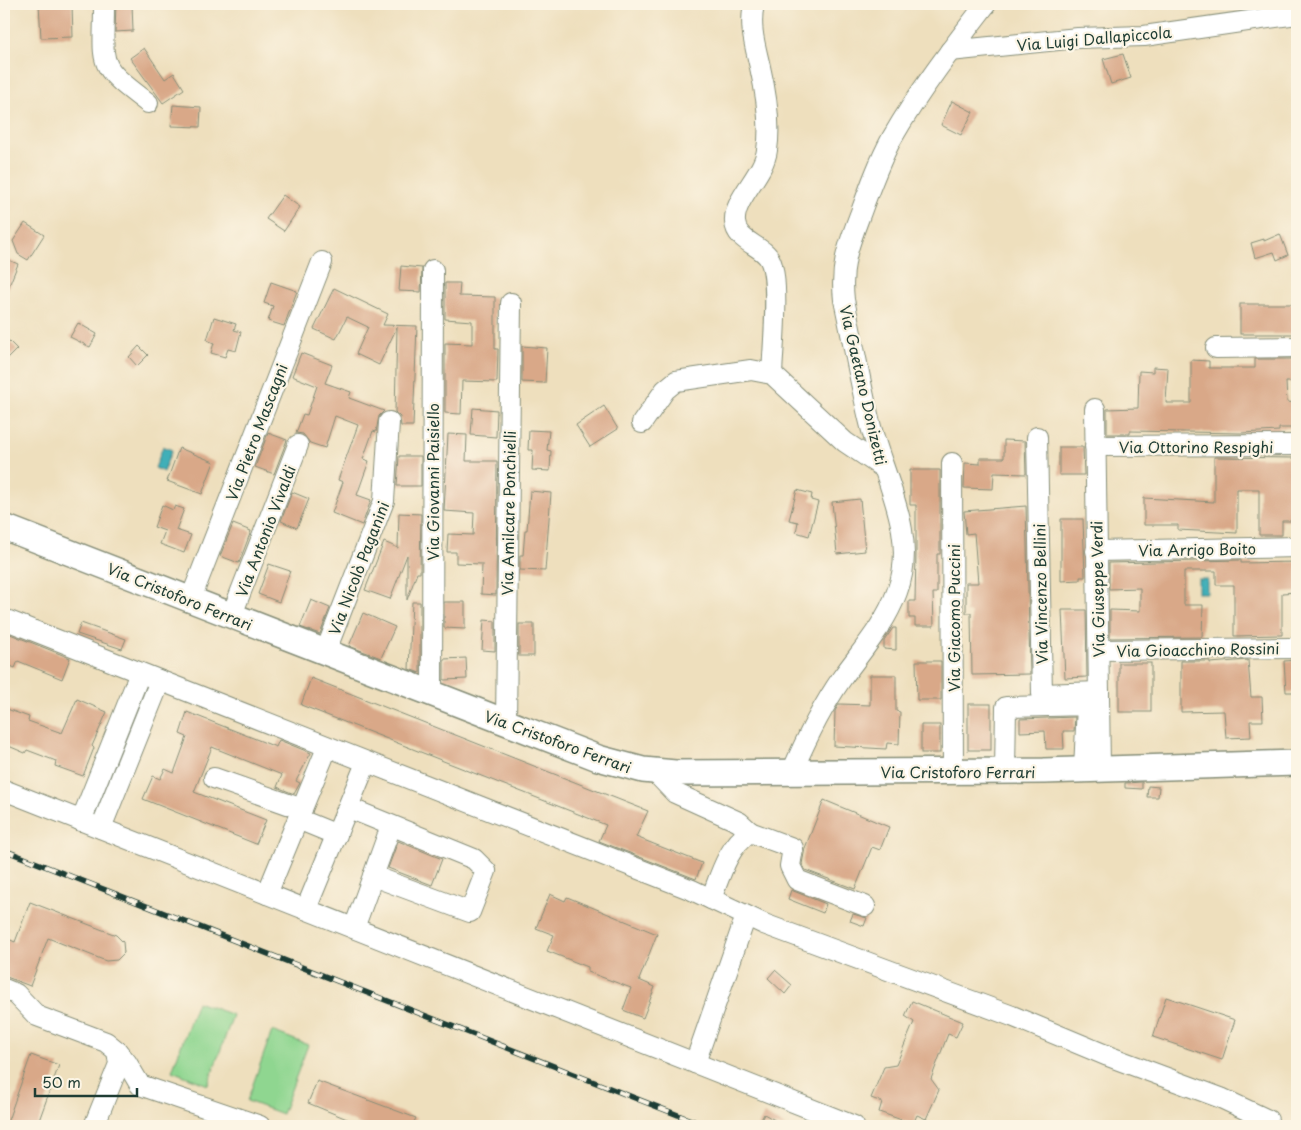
<svg xmlns="http://www.w3.org/2000/svg" width="1301" height="1130" viewBox="0 0 1301 1130" font-family="'Playpen Sans',sans-serif">
<rect width="100%" height="100%" fill="#fcf5e5"/>
<filter id="ink" filterUnits="userSpaceOnUse"><feTurbulence type="fractalNoise" baseFrequency=".02" numOctaves="2"/><feDisplacementMap in="SourceGraphic" scale="10" xChannelSelector="R" yChannelSelector="G"/><feConvolveMatrix kernelMatrix="1 2 1 2 8 2 1 2 1" color-interpolation-filters="sRGB"/></filter>
<filter id="wash" filterUnits="userSpaceOnUse"><feTurbulence type="fractalNoise" baseFrequency=".0096" numOctaves="4" result="noise"/><feDisplacementMap in="SourceGraphic" scale="20" xChannelSelector="R" yChannelSelector="G"/><feGaussianBlur stdDeviation="1.12" result="paint"/><feColorMatrix in="noise" values="0 0 0 0 0 0 0 0 0 0 0 0 0 0 0 0 0 1.4 0 .05"/><feComposite in="paint" operator="in"/></filter>
<g filter="url(#wash)">
<rect width="100%" height="100%" fill="#eedfbd"/>
<!-- green -->
<g fill="#8fd690" stroke="#578a62">
<path d="M197,1002L233,1015L208,1085L172,1071Z"/>
<path d="M272,1031L308,1045L282,1114L247,1101Z"/>
</g>
<!-- water -->
<g fill="#3fafb8" stroke="#2f7676">
<path d="M163,446L172,450L163,472L155,468Z"/>
<rect x="1198" y="579" width="9" height="14"/>
</g>
<g id="blocks">
<!-- building -->
<g fill="#d9a888">
<path d="M39,4H72L73,37L41,38Z"/>
<path d="M116,4H132L133,31L115,32Z"/>
<path d="M144,48L165,79L174,73L184,89L163,103L130,58Z"/>
<path d="M1123,54L1131,78L1111,84L1103,59Z"/>
<path d="M952,101L973,112L961,135L941,125Z"/>
<path d="M173,105L201,107L200,127L171,126Z"/>
<path d="M283,195L300,207L284,231L266,219Z"/>
<path d="M25,223L44,235L28,260L18,254L13,241Z"/>
<path d="M1280,234L1288,255L1277,260L1274,252L1255,258L1251,243L1264,239V241Z"/>
<path d="M4,258L18,264L4,298Z"/>
<path d="M401,266L422,268L421,292L399,291Z"/>
<path d="M271,282L297,291L284,326L268,321L273,306L264,303Z"/>
<path d="M445,283H460L459,296L495,297V349H498L497,382L462,381L461,414L445,413V343L472,344V321L445,319Z"/>
<path d="M334,288L388,314L383,325L417,326L413,426H401L400,417L395,412L397,327L379,365L356,354L368,327L347,317L336,339L314,329Z"/>
<rect x="1240" y="304" width="57" height="30"/>
<path d="M214,317L236,324L234,330L241,332L236,351L228,349L225,357L211,353L214,343L207,340Z"/>
<path d="M78,323L97,334L90,347L70,337Z"/>
<path d="M4,336L17,349L4,362Z"/>
<path d="M139,346L148,355L137,366L129,357Z"/>
<path d="M522,346L547,348L545,383L522,382Z"/>
<path d="M301,353L332,365L325,383L351,392L349,398L384,411L379,416L376,432L373,431L363,459L369,461L357,495L371,500L362,525L332,513L343,482L338,480L358,425L335,416L325,448L310,443L303,434L296,433L303,414L307,415L317,386L292,376Z"/>
<path d="M1255,359H1297V382H1286L1287,402L1297,403V428H1279V431L1241,433L1130,431V434H1107V409L1138,408L1139,371L1153,372V367L1168,368L1166,403H1191V360L1209,361V368H1255Z"/>
<path d="M604,406L618,429L590,447L576,425Z"/>
<path d="M473,408L497,410L496,437L471,435Z"/>
<path d="M529,430L549,431L547,450L551,451L550,471L532,470L533,450H528Z"/>
<path d="M268,433L287,440L274,474L255,467Z"/>
<path d="M448,434L467,435L466,461H497L496,595L481,594L482,564L456,563V552H447L448,534L473,535L474,513L444,511Z"/>
<path d="M1004,440L1025,441L1026,474L994,473L993,489L964,488L965,463L980,464V458H1004Z"/>
<path d="M1059,447H1083L1084,475H1059Z"/>
<path d="M179,448L214,462L202,494L167,481Z"/>
<path d="M399,456H421V486H397Z"/>
<path d="M1214,457L1297,458V521H1282V535H1259V489H1237V533L1178,530V525H1144V498L1214,502Z"/>
<path d="M910,470H940V554H937V593H933L934,626H915V618H909V601H915L916,553V505H910Z"/>
<path d="M797,490L812,494L811,500L818,502L809,536L796,532L798,522L789,520Z"/>
<path d="M530,491L551,493L545,571L520,570V555H523L525,530H527Z"/>
<path d="M292,492L309,499L297,528L281,521Z"/>
<path d="M860,499L865,551L837,554L832,502Z"/>
<path d="M162,505L173,510L175,506L184,509L176,530L191,535L184,553L160,544L165,531L154,527Z"/>
<path d="M1026,506L1030,674L972,675L971,613H966V583H978L974,533L966,534L964,511Z"/>
<path d="M399,513L421,514L420,573H417L407,600V555L390,599L365,590L384,542L398,548Z"/>
<path d="M1061,519H1083L1085,577H1080V580L1061,581Z"/>
<path d="M233,524L251,531L239,563L220,556Z"/>
<path d="M1241,560V563L1297,562V592L1282,593V635L1234,636V585H1216V571H1184V605H1203L1202,637L1110,638V610L1140,611V588L1109,589V563Z"/>
<path d="M269,564L290,571L279,602L258,594Z"/>
<path d="M311,600L330,608L320,634L300,627Z"/>
<path d="M412,602H420V673L409,669Z"/>
<path d="M444,602H465V629L444,628Z"/>
<path d="M1062,610H1086L1087,677L1065,678Z"/>
<path d="M363,613L395,627L381,658L349,646Z"/>
<path d="M484,620L495,621V651L482,650Z"/>
<path d="M81,623L126,639L122,649L77,634Z"/>
<rect x="519" y="624" width="15" height="32"/>
<path d="M893,628H896V650L884,649V641Z"/>
<path d="M10,634L70,658L62,679L18,661L15,668L4,663V648Z"/>
<path d="M466,658L467,679L444,680V659Z"/>
<path d="M1248,660L1251,697H1262L1263,721H1250L1251,737L1226,738L1224,711L1181,712V661H1210V663Z"/>
<path d="M1297,660V692H1286L1284,661Z"/>
<path d="M916,661H941V700H917Z"/>
<rect x="1119" y="663" width="32" height="49"/>
<path d="M870,675H896V711L900,712L899,744L887,743L886,749L834,746L835,711L839,704L870,705Z"/>
<path d="M311,678L648,811L636,837L702,863L696,879L599,841L606,825L301,705Z"/>
<path d="M77,699L107,712L92,746L94,748L83,776L55,766L56,761L27,750L25,753L4,744V708L29,717L28,721L62,733Z"/>
<rect x="968" y="704" width="23" height="46"/>
<path d="M187,712L276,747L279,740L311,753L296,781L300,783L294,794L277,787L282,775L212,747L194,792L266,820L256,844L143,799L153,776L160,779L165,769L174,773L187,737L180,734Z"/>
<path d="M1075,717L1074,731H1063L1064,749H1046L1045,731L1020,732V719Z"/>
<rect x="921" y="725" width="19" height="28"/>
<path d="M1142,782V789L1125,788V783Z"/>
<path d="M1148,786L1159,787L1158,797H1147Z"/>
<path d="M824,800L889,827L880,850L872,847L855,889L805,870L802,864L805,848Z"/>
<path d="M398,841L442,859L432,885L388,868Z"/>
<path d="M791,890L826,904L823,913L788,899Z"/>
<path d="M550,894L565,901L567,897L657,934L639,980L655,987L643,1018L623,1010L631,988L588,972V967L547,951L554,935L536,928Z"/>
<path d="M30,902L116,935L123,942L124,953L117,960L106,961L48,938L30,986L4,976V937L15,942Z"/>
<path d="M853,914L867,918L864,926L850,921Z"/>
<path d="M775,970L792,985L785,994L768,978Z"/>
<path d="M1166,997L1235,1020L1222,1060L1153,1037Z"/>
<path d="M912,1001L963,1022L956,1037L948,1034L931,1079L939,1090L926,1119L917,1115L913,1124L879,1112L882,1102L871,1098L884,1067L896,1065L914,1022L905,1016Z"/>
<path d="M31,1055L59,1065L37,1126H6Z"/>
<path d="M317,1081L416,1118L412,1126H364L308,1103Z"/>
<path d="M764,1114L785,1126H758Z"/>
</g>
</g>
</g>
<g filter="url(#ink)">
<use href="#blocks" fill-opacity="0" stroke="#868e78" stroke-width="1"/>
<g fill="none" stroke-linecap="round" stroke-linejoin="round">
<defs>
<g id="minor">
<path d="M104,4C104,67 95,63 148,103"/>
<path d="M754,4C749,27 755,45 760,67C766,93 771,124 767,150C764,175 733,199 735,222C736,242 763,245 770,260C780,280 773,349 772,374"/>
<path d="M950,51L1078,38L1144,36L1297,14"/>
<path d="M1216,348L1297,347"/>
<path d="M1095,409L1100,768"/>
<path d="M642,423L665,390L676,381L751,370L772,374L845,442L882,467"/>
<path d="M1037,437L1042,694L1099,692"/>
<path d="M1095,446L1297,445"/>
<path d="M952,463L953,772"/>
<path d="M1096,551L1297,547"/>
<path d="M190,601L322,262"/>
<path d="M231,617L298,445"/>
<path d="M4,619L692,890L764,924L1012,1016L1108,1056L1221,1098L1268,1120L1267,1126"/>
<path d="M1099,650L1297,648"/>
<path d="M325,653L384,501L389,422"/>
<path d="M432,694L433,270"/>
<path d="M506,723L511,303"/>
<path d="M1005,771L1006,707L1087,705L1084,770"/>
<path d="M655,772L675,793L739,822L750,832"/>
<path d="M792,772C806,739 822,707 842,678C862,650 885,625 897,592C919,535 883,477 870,423C860,382 853,341 844,300C840,265 849,244 861,212C870,187 879,162 892,138C919,91 953,47 986,4"/>
<path d="M214,778L302,809"/>
<path d="M4,790L854,1126"/>
<path d="M349,808L474,859L486,871L470,912L373,876L391,826"/>
<path d="M298,819L337,835"/>
<path d="M81,821L140,673"/>
<path d="M101,828L160,681"/>
<path d="M267,894L327,748"/>
<path d="M711,899C720,876 728,846 750,832L793,848L790,866L797,880L865,906"/>
<path d="M306,909L366,763"/>
<path d="M354,928L373,876"/>
<path d="M4,989L16,994L37,1016L106,1042L117,1051L119,1064L94,1126"/>
<path d="M117,1051L127,1063L140,1085L260,1126"/>
<path d="M695,1063L746,916"/>
</g>
<path id="major" d="M4,527L598,758L643,770L675,773L1044,771L1297,763"/>
</defs>
<!-- minor casing -->
<use href="#minor" stroke="#868e78" stroke-width="22"/>
<!-- major casing -->
<use href="#major" stroke="#868e78" stroke-width="28"/>
<!-- minor -->
<use href="#minor" stroke="#fff" stroke-width="20"/>
<!-- major -->
<use href="#major" stroke="#fff" stroke-width="25"/>
<defs>
<path id="rail" d="M4,850L706,1126"/>
</defs>
<!-- rail casing -->
<use href="#rail" stroke="#1f3d34" stroke-width="5.5"/>
<!-- rail -->
<use href="#rail" stroke="#fcf5e5" stroke-width="4" stroke-dasharray="11" stroke-linecap="butt"/>
</g>
</g>
<g text-anchor="middle" dominant-baseline="central" stroke-width="4.5" stroke-linejoin="round" paint-order="stroke">
<!-- street labels -->
<g font-size="15" fill="#1f3d34" stroke="#fcf5e5">
<text transform="translate(1094 38) rotate(-5)">Via Luigi Dallapiccola</text>
<text transform="translate(864 385) rotate(77)">Via Gaetano Donizetti</text>
<text transform="translate(256 432) rotate(-69)">Via Pietro Mascagni</text>
<text x="1196" y="446">Via Ottorino Respighi</text>
<text transform="translate(432 482) rotate(-90)">Via Giovanni Paisiello</text>
<text transform="translate(508 513) rotate(-89)">Via Amilcare Ponchielli</text>
<text transform="translate(265 531) rotate(-69)">Via Antonio Vivaldi</text>
<text transform="translate(1197 549) rotate(-1)">Via Arrigo Boito</text>
<text transform="translate(358 568) rotate(-69)">Via Nicolò Paganini</text>
<text transform="translate(1097 589) rotate(-91)">Via Giuseppe Verdi</text>
<text transform="translate(1040 594) rotate(-91)">Via Vincenzo Bellini</text>
<text transform="translate(180 596) rotate(22)">Via Cristoforo Ferrari</text>
<text transform="translate(953 618) rotate(-90)">Via Giacomo Puccini</text>
<text transform="translate(1198 649) rotate(-1)">Via Gioacchino Rossini</text>
<text transform="translate(558 741) rotate(20)">Via Cristoforo Ferrari</text>
<text x="958" y="771">Via Cristoforo Ferrari</text>
</g>
</g>
<!-- margin -->
<rect width="1301" height="1130" fill="none" stroke="#fcf5e5" stroke-width="20"/>
<!-- scale -->
<path d="M35 1088v8h102v-8" fill="none" stroke="#1f3d34" stroke-width="2.5"/>
<text x="42" y="1088" font-size="15" fill="#1f3d34" stroke="#fcf5e5" stroke-width="4" paint-order="stroke">50 m</text>
</svg>
